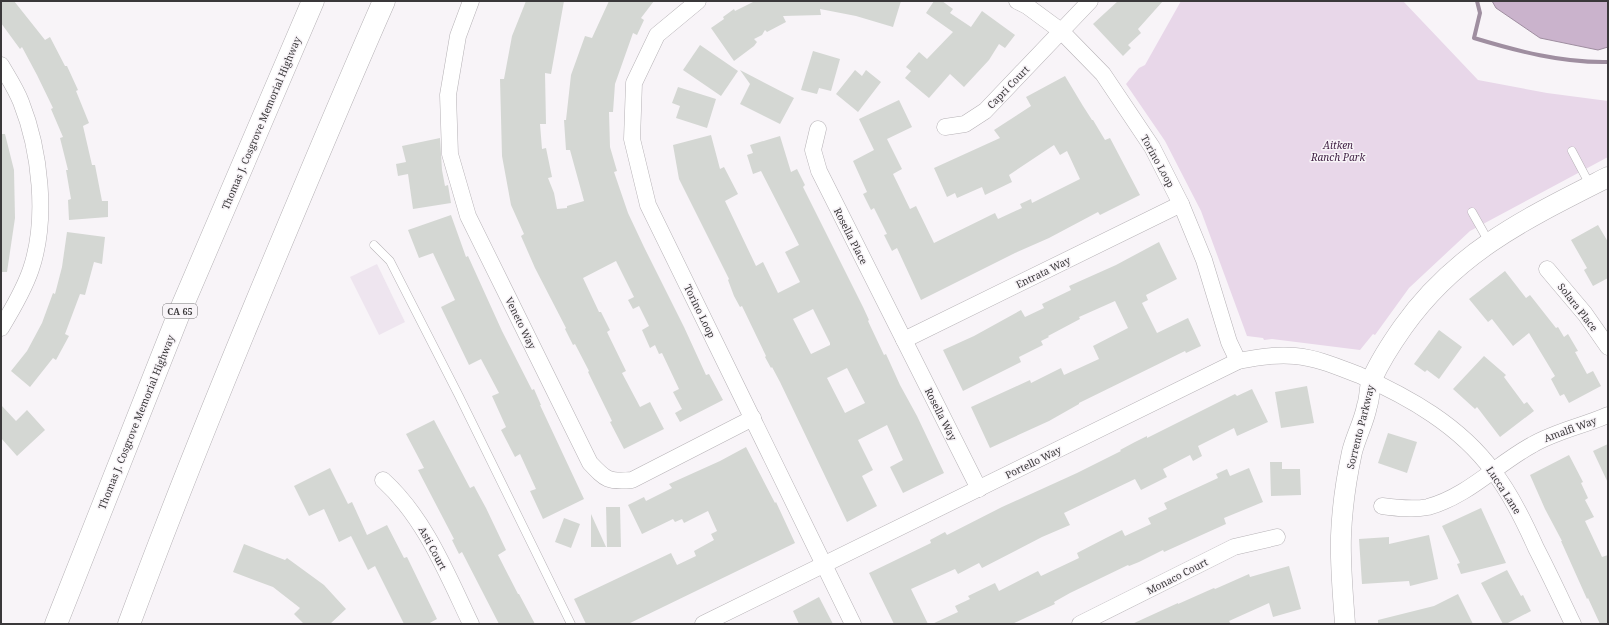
<svg xmlns="http://www.w3.org/2000/svg" width="1609" height="625" viewBox="0 0 1609 625" font-family="'Noto Serif',serif">
<rect width="100%" height="100%" fill="#f8f4f8"/>
<!-- built -->
<path fill="#eee5ef" d="M377,264L405,322L379,335L350,277Z"/>
<!-- green -->
<path fill="#e8d7e9" d="M1181,1H1403L1478,80L1547,93L1608,101V157L1470,231L1409,288L1375,335L1373,334L1360,350L1272,339L1264,340L1263,338L1247,336L1201,211L1165,141L1126,84L1139,68L1145,65Z"/>
<!-- water -->
<path fill="#cab3cc" stroke="#9f8ea0" d="M1492,1H1608V47L1598,50L1540,38L1496,8Z"/>
<g fill="none" stroke-linecap="round" stroke-linejoin="round">
<!-- stream -->
<path stroke="#9f8ea0" stroke-width="4" d="M1477,1L1480,13L1474,38C1517,51 1562,63 1608,62"/>
</g>
<!-- building -->
<g fill="#d4d7d3" fill-rule="evenodd">
<path d="M1,1H14L45,40L50,37L65,66H67L78,90L76,91L89,123L83,126L92,165H95L102,201H108V217L69,220L68,200L71,199L66,170H68L60,138L63,137L51,109L53,108L37,75L22,47L20,49L1,23Z"/>
<path d="M526,1H564L551,74L545,73L546,124H540L542,149L546,148L552,177L548,178L554,193L557,209L567,208V206L584,201L570,150H566L564,120H566L571,75L585,36L592,38L609,1H654L641,18L644,20L637,35L633,33L615,84L613,112H609L610,147L617,171L614,172L628,213L644,247L684,327L706,375L709,374L723,400L680,422L675,413L682,409L673,392L679,389L662,353L659,354L655,345L650,348L642,330L649,326L639,306L633,309L628,300L634,297L616,261L583,278L599,312H601L610,330L607,332L626,371L622,373L640,407L650,402L664,429L624,449L610,422L612,421L588,372L589,371L575,344L573,345L565,329L566,328L535,268L521,236L524,234L511,205L502,156L500,79H504L512,36Z"/>
<path d="M755,1H901L893,27L856,16L820,9L821,15L783,16L786,22L767,32L765,30L762,35L754,39L757,42L754,46L734,61L711,28L724,19L723,17L734,9L735,11Z"/>
<path d="M934,1H942L953,9L950,13L971,27L982,11L1015,35L1005,48L999,44L989,60L964,87L950,74L929,98L905,78L911,71L906,67L919,52L927,59L953,32L926,13Z"/>
<path d="M1118,1H1163L1138,29L1141,33L1128,45L1131,48L1123,56L1093,24Z"/>
<path d="M700,45L738,71L721,96L683,70Z"/>
<path d="M813,51L840,59L831,91L819,88L817,94L801,90Z"/>
<path d="M740,70L794,98L780,124L740,104L750,84Z"/>
<path d="M855,70L862,76L866,70L881,82L858,112L836,94Z"/>
<path d="M1065,76L1083,106L1092,120H1093L1105,140L1110,138L1140,195L1100,215L1098,212L1049,238L1015,253L921,300L897,248L892,251L884,235L887,234L874,208L871,210L863,194L867,192L853,161L874,150L859,119L899,100L912,127L887,139L902,169L893,174L910,209L916,206L934,243L995,213L998,219L1022,208L1020,204L1031,199L1032,203L1080,179L1067,151L1060,155L1054,145L1009,175L1012,182L985,195L982,187L957,198L955,193L947,197L934,168L1000,138L994,130L1031,106L1026,97Z"/>
<path d="M678,87L716,99L707,128L676,118L680,106L672,103Z"/>
<path d="M1,134H5L14,170L15,218L7,272H1Z"/>
<path d="M711,135L720,169L724,167L738,194L725,201L756,266L763,262L778,293L800,282L785,252L799,245L761,171L753,174L747,155L753,153L750,145L780,136L791,172L797,169L805,185L803,187L863,307L869,320L868,321L884,355L886,354L900,385L917,416L944,473L903,493L890,467L903,460L887,425L858,440L873,470L862,476L877,506L847,522L780,382L772,367L771,368L765,357L766,356L742,306L740,307L734,296L728,280L729,279L679,179L673,145ZM813,309L830,343V345L811,354L793,319ZM847,368L865,403L845,413L827,378Z"/>
<path d="M440,138L442,170L445,186L448,185L451,203L413,209L408,174L398,176L396,164L406,162L402,146Z"/>
<path d="M451,215L466,257L468,256L502,331L532,390L534,389L541,405H540L584,499L543,519L530,491L536,489L520,454L515,457L501,430L506,427L492,396L499,393L481,359L469,365L441,307L455,300L433,253L419,258L408,230Z"/>
<path d="M1598,225L1608,242V278L1593,286L1584,270L1587,268L1571,240Z"/>
<path d="M67,232L105,237L102,264L94,262L85,295L80,294L65,334L69,336L56,360L53,358L30,387L11,371L27,351L42,323L53,293L55,294L62,267Z"/>
<path d="M1159,242L1177,279L1146,295L1148,300L1142,303L1157,333L1188,318L1201,346L1186,353L1185,351L1079,403V404L1049,421L990,448L971,407L1030,380L1031,383L1061,368L1064,375L1099,359L1093,346L1128,328L1115,301L1079,317L1080,319L1048,336L1049,337L1041,341L1043,345L1019,357L1021,362L963,391L943,350L974,336L1021,310L1025,317L1044,308L1042,304L1071,290L1069,286L1116,265Z"/>
<path d="M1505,271L1526,298L1530,295L1556,328L1558,327L1564,337L1568,334L1578,351L1575,352L1587,374L1593,371L1601,386L1569,403L1564,394L1560,396L1551,379L1555,376L1529,333L1513,346L1492,319L1488,322L1469,299Z"/>
<path d="M1439,330L1462,347L1439,379L1427,370L1425,372L1414,364Z"/>
<path d="M1484,356L1506,375L1504,377L1524,404L1527,402L1534,411L1500,437L1477,407L1475,409L1453,389Z"/>
<path d="M1307,386L1314,423L1281,428L1275,392Z"/>
<path d="M1252,389L1268,422L1237,436L1234,428L1198,446L1202,456L1193,461L1190,455L1163,469L1167,477L1141,490L1135,479L1064,513L1070,525L1042,537L982,568L979,563L958,574L955,569L911,589L928,624H894L869,573L931,543L930,540L945,532L947,535L1002,507L1077,473L1121,451L1120,450L1135,442L1147,436V438L1235,394L1237,396Z"/>
<path d="M1,405L16,421L27,410L45,430L17,456L1,438Z"/>
<path d="M434,420L470,488L474,486L486,508L506,550L498,555L518,594H519L535,624H499L462,552L459,554L452,540L454,539L418,470L424,468L406,434Z"/>
<path d="M1388,433L1417,442L1407,473L1378,463Z"/>
<path d="M1608,444V483L1593,451Z"/>
<path d="M746,447L775,503L776,502L795,543L628,624H586L574,599L671,553L677,565L696,556L694,551L714,540L711,534L717,531L708,511L684,523L682,519L675,522L673,519L642,534L628,505L644,497L646,501L672,488L669,484L720,461Z"/>
<path d="M1569,455L1583,482L1581,483L1588,498L1585,500L1594,517L1585,521L1602,557L1608,555V624H1600L1588,598L1587,599L1561,541H1562L1545,509L1530,475Z"/>
<path d="M1270,462H1282V469H1300L1301,495L1271,496Z"/>
<path d="M330,468L348,504L352,502L367,535L387,525L404,558L407,557L437,619L428,624H404L375,566L368,570L351,536L339,542L324,509L309,516L294,486Z"/>
<path d="M1249,468L1263,502L1224,518L1226,524L1164,552L1163,550L1139,562L1129,566L1128,565L1070,593L1054,602L1055,604L1012,624H932L958,612L955,606L970,599L968,596L995,583L999,591L1038,571L1041,576L1079,558L1077,553L1106,538L1122,530L1125,536L1151,524L1148,518L1167,509L1164,503L1218,478L1216,474L1227,469L1230,476Z"/>
<path d="M606,507H620L621,547H607Z"/>
<path d="M1481,508L1506,563L1461,574L1457,564L1460,563L1442,526Z"/>
<path d="M591,514L606,547H591Z"/>
<path d="M564,518L580,524L571,548L555,542Z"/>
<path d="M1429,535L1438,579L1410,586L1409,581L1362,584L1359,539L1389,537V544Z"/>
<path d="M244,544L285,560L287,558L324,585L346,609L330,624H304L294,614L300,608L273,587L233,572Z"/>
<path d="M1289,566L1301,609L1273,617L1269,603L1229,621L1231,624H1132L1178,603V604L1214,588L1215,589L1249,574L1250,577Z"/>
<path d="M1507,570L1521,596L1523,595L1531,611L1506,624H1503L1481,583Z"/>
<path d="M1458,594L1473,624H1378V620L1434,606Z"/>
<path d="M819,597L833,624H799L793,611Z"/>
</g>
<g fill="none" stroke-linecap="round" stroke-linejoin="round">
<defs>
<g id="service">
<path d="M1572,151L1590,185"/>
<path d="M1472,212L1489,242"/>
<path d="M374,245L390,261L459,396L571,624"/>
</g>
<g id="minor">
<path d="M471,1L458,36L448,95L450,154L468,216L590,463C606,480 608,482 632,480L753,418"/>
<path d="M698,1L657,35L634,83L632,139L648,205L853,624"/>
<path d="M1017,1L1027,6L1061,31L1103,74L1152,147L1181,204L1204,260L1229,342L1238,361"/>
<path d="M1,65C8,77 16,89 21,102C40,150 48,219 31,269C24,290 12,310 1,328"/>
<path d="M945,127L965,124L985,111L1090,1"/>
<path d="M818,129L813,150L819,171L979,489"/>
<path d="M1547,269L1585,314L1608,347"/>
<path d="M904,340L1181,204"/>
<path d="M383,480C425,518 447,574 471,624"/>
<path d="M1382,506C1397,508 1413,510 1428,507C1468,496 1497,464 1532,445C1556,431 1583,426 1608,415"/>
<path d="M703,624L1238,361C1257,357 1276,354 1295,356C1318,358 1338,367 1359,375C1409,397 1460,426 1493,471C1511,494 1524,521 1536,548C1549,573 1561,599 1573,624"/>
<path d="M1080,624L1234,547L1277,537"/>
</g>
<path id="tertiary" d="M1345,624C1343,595 1340,565 1341,536C1342,508 1346,480 1352,452C1356,436 1364,422 1367,406C1370,398 1369,388 1372,379C1380,361 1391,344 1403,327C1457,251 1527,218 1608,177"/>
<g id="motorway">
<path d="M56,624L178,316L313,1"/>
<path d="M129,624C169,516 212,409 256,303C298,202 340,101 384,1"/>
</g>
</defs>
<!-- service casing -->
<use href="#service" stroke="#b6b2b6" stroke-width="9"/>
<!-- minor casing -->
<use href="#minor" stroke="#b6b2b6" stroke-width="17"/>
<!-- tertiary casing -->
<use href="#tertiary" stroke="#b6b2b6" stroke-width="21"/>
<!-- motorway casing -->
<use href="#motorway" stroke="#b6b2b6" stroke-width="23"/>
<!-- service -->
<use href="#service" stroke="#fff" stroke-width="8"/>
<!-- minor -->
<use href="#minor" stroke="#fff" stroke-width="16"/>
<!-- tertiary -->
<use href="#tertiary" stroke="#fff" stroke-width="20"/>
<!-- motorway -->
<use href="#motorway" stroke="#fff" stroke-width="22"/>
</g>
<g text-anchor="middle" dominant-baseline="central" stroke-width="3" stroke-linejoin="round" paint-order="stroke">
<!-- shield labels -->
<rect fill="#f8f4f8" stroke="#737073" stroke-width="1" x="163" y="304" width="34" height="14" rx="3"/>
<g font-size="9" font-weight="bold" fill="#3a383a">
<text x="180" y="311">CA 65</text>
</g>
<!-- street labels -->
<g font-size="10" fill="#3a383a" stroke="#f8f4f8">
<text transform="translate(1008 87) rotate(-46)">Capri Court</text>
<text transform="translate(261 123) rotate(-67)">Thomas J. Cosgrove Memorial Highway</text>
<text transform="translate(1158 161) rotate(61)">Torino Loop</text>
<text transform="translate(851 236) rotate(63)">Rosella Place</text>
<text transform="translate(1043 272) rotate(-26)">Entrata Way</text>
<text transform="translate(1578 307) rotate(52)">Solara Place</text>
<text transform="translate(700 311) rotate(64)">Torino Loop</text>
<text transform="translate(521 323) rotate(64)">Veneto Way</text>
<text transform="translate(941 414) rotate(63)">Rosella Way</text>
<text transform="translate(136 422) rotate(-68)">Thomas J. Cosgrove Memorial Highway</text>
<text transform="translate(1360 427) rotate(-76)">Sorrento Parkway</text>
<text transform="translate(1570 429) rotate(-20)">Amalfi Way</text>
<text transform="translate(1033 462) rotate(-26)">Portello Way</text>
<text transform="translate(1504 490) rotate(57)">Lucca Lane</text>
<text transform="translate(433 548) rotate(62)">Asti Court</text>
<text transform="translate(1177 576) rotate(-27)">Monaco Court</text>
</g>
<!-- park labels -->
<g font-size="10" font-style="italic" fill="#402144" stroke="#f8f4f8">
<text x="1338" y="145">Aitken<tspan x="1338" dy="12">Ranch Park</tspan></text>
</g>
</g>
<!-- border -->
<rect width="1609" height="625" fill="none" stroke="#3a383a" stroke-width="4"/>
</svg>
